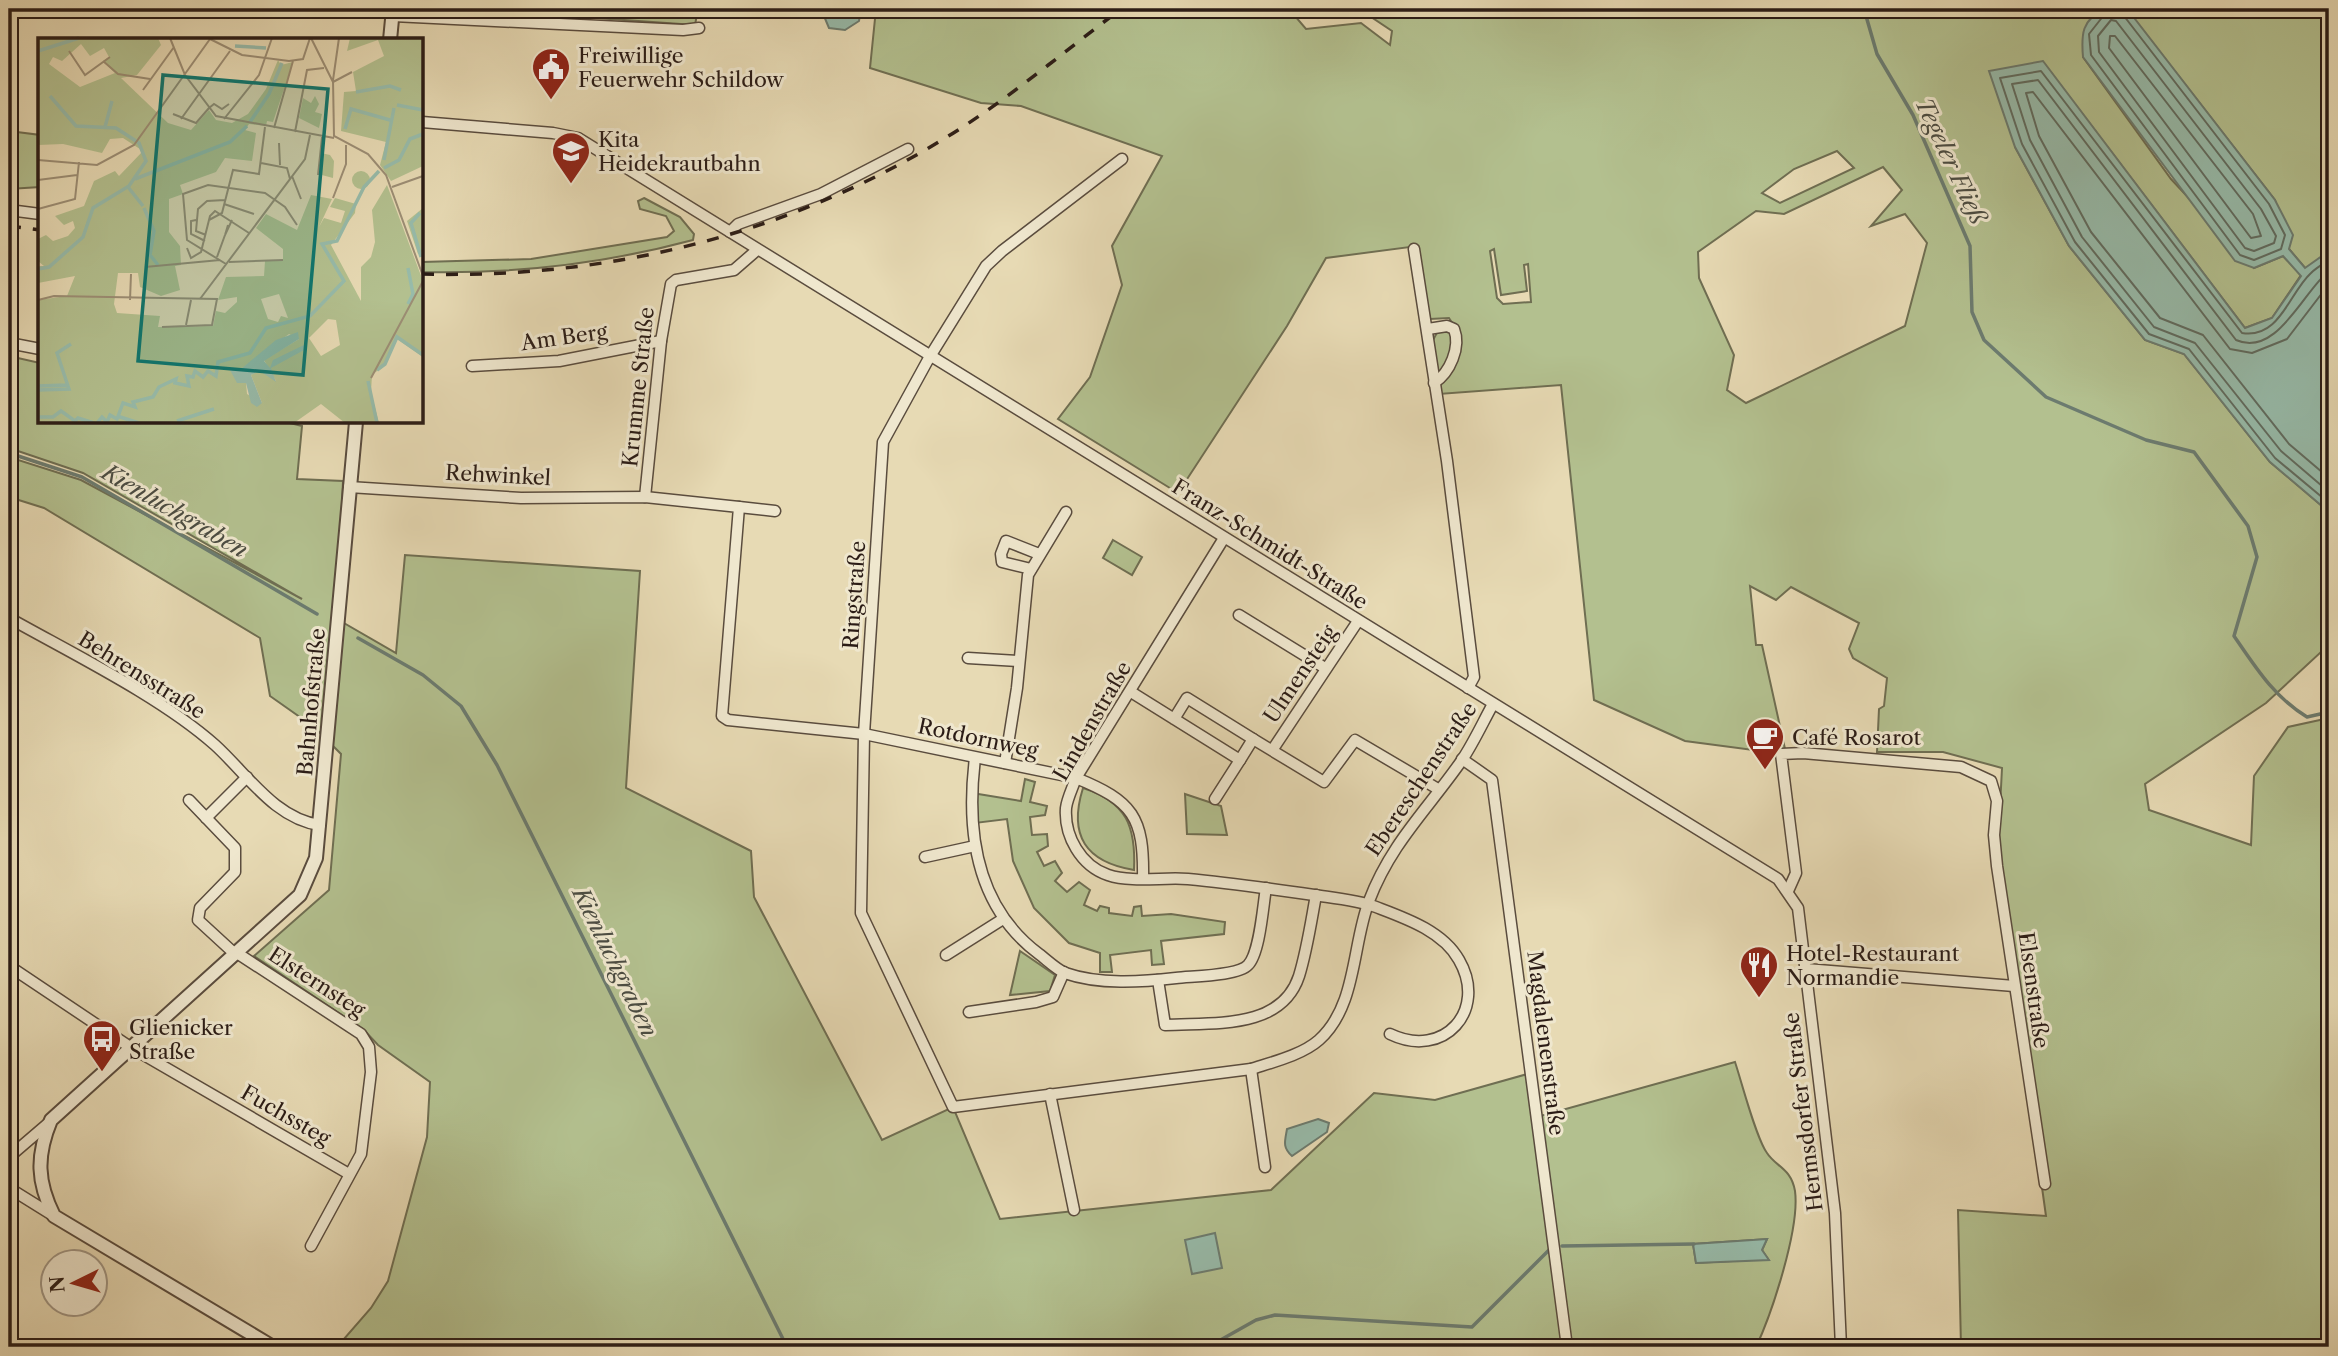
<svg xmlns="http://www.w3.org/2000/svg" width="2338" height="1356" viewBox="0 0 2338 1356" font-family="'Libre Caslon Text',serif">
<rect width="100%" height="100%" fill="#e7dab4"/>
<filter id="stains"><feTurbulence type="fractalNoise" baseFrequency=".00286" numOctaves="4"/><feColorMatrix values="0 0 0 0 .2 0 0 0 0 .09 0 0 0 0 .02 0 0 0 .5 -.17"/></filter>
<radialGradient id="worn" r=".72"><stop offset=".6" stop-color="#630" stop-opacity="0"/><stop offset="1" stop-color="#630" stop-opacity=".3"/></radialGradient>
<!-- green -->
<g fill="#b3c08f" stroke="#6f6e52" stroke-width="2" fill-rule="evenodd">
<path d="M525,9H698L695,25L525,13Z"/>
<path d="M876,9H1289L1306,29L1361,23L1390,45L1392,31L1365,13L1333,9H2104L2091,15L2083,57L2171,179L2254,268L2283,256L2301,275L2272,318L2245,328L2043,62L2015,147L2069,246L2145,340L2184,354L2270,462L2329,512V648L2322,651L2266,703L2145,784L2149,810L2251,845L2254,776L2288,727L2329,718V1347H1961L1958,1210L2046,1216L1997,866L2002,768L1943,752H1877L1879,709L1884,706L1887,678L1853,658L1849,649L1859,623L1791,587L1776,600L1750,586L1756,645H1762L1785,749L1776,753L1685,741L1594,700L1561,385L1439,394C1436,363 1481,363 1449,318L1430,319L1417,246L1326,258L1287,326L1178,493L1058,419L1090,377L1122,285L1112,246L1162,156L1021,106L981,103L870,68ZM1837,151L1854,168L1780,203L1762,193L1794,169ZM1883,167L1902,190L1871,226L1905,214L1927,243L1905,326L1746,403L1727,390L1734,355L1699,278L1698,252L1756,211L1784,214ZM1494,249L1501,295L1527,291L1524,265L1528,264L1531,302L1503,304L1497,298L1490,251Z"/>
<path d="M2123,9H2329V251L2306,269L2289,249L2275,200L2128,11Z"/>
<path d="M9,131L40,135V187L9,189Z"/>
<path d="M644,198L680,217L694,234L693,240C604,264 513,274 422,272V262L531,259L667,237L674,231L666,216L640,209L638,201Z"/>
<path d="M1439,329L1452,332C1456,346 1447,361 1440,373H1437L1433,340Z"/>
<path d="M9,356L40,363V422H286L302,426L297,479L343,481L337,619L396,653L405,555L640,571L626,788L751,851L754,897L882,1140L953,1107L1000,1219L1271,1190L1374,1093L1435,1100L1531,1073L1537,1117L1735,1062C1742,1083 1756,1138 1767,1153C1776,1167 1791,1168 1795,1191C1800,1228 1772,1313 1756,1347H1651V1342H1631V1347H337L371,1308L388,1281L427,1137L430,1082L378,1045L364,1030L254,956L329,890L341,754L314,727L270,696L260,638L44,508L9,497V457L81,480L302,599L83,473L9,448ZM1767,1239L1762,1250L1768,1259L1696,1263L1693,1244Z"/>
<path d="M1113,540L1142,557L1132,575L1103,558Z"/>
<path d="M1025,779L1035,782L1030,802L1047,806L1045,815L1030,817L1032,835L1047,834L1048,846L1037,852L1044,866L1055,861L1062,873L1055,881L1067,892L1079,882L1090,890L1084,905L1097,911L1100,906L1109,908V913L1132,916L1134,907L1141,906L1142,916L1171,914L1225,922L1224,934L1161,941L1164,964L1152,965L1151,950L1110,955L1112,972H1100V953L1069,943L1034,908L1013,861L1007,819L975,823L972,793L1021,801Z"/>
<path d="M1083,788C1127,802 1136,827 1134,870C1086,862 1068,836 1083,788Z"/>
<path d="M1185,794L1221,806L1227,835L1187,834Z"/>
<path d="M1020,951L1055,975L1050,991L1010,995Z"/>
</g>
<!-- water -->
<g fill="#97bbaa" stroke="#6c7b6f" stroke-width="2">
<path d="M821,9H861L859,21L845,30L829,28Z"/>
<path d="M2104,9L2128,10L2275,200L2293,235L2289,249L2305,268L2329,251V512L2270,462L2184,354L2145,340L2069,246L2015,147L1989,71L2043,61L2245,328L2272,318L2301,276L2283,256L2254,268L2235,261L2083,57C2081,34 2082,20 2104,9Z"/>
<path d="M1318,1119L1329,1123L1327,1132L1292,1156C1282,1147 1285,1141 1287,1129Z"/>
<path d="M1215,1233L1222,1268L1192,1274L1185,1240Z"/>
<path d="M1767,1239L1762,1250L1769,1260L1696,1263L1693,1244Z"/>
</g>
<g fill="none" stroke-linecap="round" stroke-linejoin="round">
<!-- shore -->
<g stroke="#616c60" stroke-width="2">
<path d="M2105,9L2104,15L2089,34L2091,55L2240,255L2254,260L2281,249L2285,235L2269,204L2124,16L2122,9"/>
<path d="M2111,20L2116,21L2261,209L2276,236L2274,243L2254,251L2245,248L2099,52L2098,36Z"/>
<path d="M2110,36H2115L2253,214L2261,236L2251,238L2109,48Z"/>
<path d="M2329,260C2323,264 2316,268 2311,273C2289,293 2280,339 2242,333L2041,71L2000,78L2022,144L2075,242L2149,334L2189,349L2275,458L2329,503"/>
<path d="M2329,271C2304,290 2277,358 2236,340L2038,80L2012,84L2030,140L2082,237L2154,327L2195,343L2281,451L2329,492"/>
<path d="M2329,284L2287,339L2252,353L2230,349L2033,92L2026,93L2039,136L2091,232L2160,318L2203,335L2289,444L2329,478"/>
</g>
<!-- stream -->
<g stroke="#6c7b6f" stroke-width="3.5">
<path d="M1864,9L1877,54L1913,115L1970,246L1972,312L1984,340L2046,397L2146,440L2194,452L2248,526L2257,557L2234,636C2256,668 2274,697 2307,717L2329,712"/>
<path d="M9,453L82,477L317,614"/>
<path d="M358,638L423,675L461,706L497,765L787,1347"/>
<path d="M1562,1246L1694,1244"/>
<path d="M1208,1347L1256,1320L1275,1315L1472,1327L1550,1249"/>
</g>
<defs>
<g id="minor">
<path d="M393,16L683,30L699,28"/>
<path d="M422,122L553,133L578,138L1778,879L1798,908L1835,1213L1841,1347"/>
<path d="M1122,159L1002,251L986,266L929,358L883,442L864,734L861,913L953,1107L1251,1069C1273,1062 1302,1055 1319,1040C1357,1006 1352,945 1369,901C1391,843 1428,809 1462,760C1474,742 1483,722 1493,704"/>
<path d="M9,210L40,214"/>
<path d="M730,232L738,224L821,194L908,149"/>
<path d="M1414,249L1447,461L1474,677L1468,688"/>
<path d="M1428,329L1447,326L1454,329C1461,347 1450,373 1434,383"/>
<path d="M9,343L40,349"/>
<path d="M472,366L559,361L661,341"/>
<path d="M349,487L521,498L645,497L739,507L722,716L728,720L864,734L1076,778C1133,801 1144,817 1143,878"/>
<path d="M645,497L661,341L671,284L676,280L734,270L757,250"/>
<path d="M739,507L775,511"/>
<path d="M1224,538L1076,778C1073,787 1067,799 1066,808C1064,836 1081,866 1108,875C1132,883 1163,877 1188,879C1230,883 1272,889 1314,895C1334,898 1357,900 1376,907C1405,918 1443,931 1459,960C1488,1010 1444,1060 1390,1034"/>
<path d="M1031,569L1002,562L1001,554L1006,541L1039,554"/>
<path d="M1239,615L1325,668"/>
<path d="M9,618C73,654 161,697 215,745C247,774 275,819 320,825"/>
<path d="M968,658L1019,661"/>
<path d="M1131,692L1240,760L1253,739L1187,698L1174,719"/>
<path d="M1253,739L1324,782L1355,740L1438,789"/>
<path d="M1273,749L1358,621"/>
<path d="M975,758C966,831 976,907 1039,954C1047,960 1056,969 1065,973C1099,985 1142,982 1176,978C1192,976 1238,976 1248,965C1260,953 1263,905 1266,888"/>
<path d="M1462,759L1492,780L1567,1347"/>
<path d="M1005,763L1017,688L1028,575L1066,512"/>
<path d="M1215,799L1240,760"/>
<path d="M189,800L235,848V872L200,908L198,920L235,954"/>
<path d="M206,818L247,777"/>
<path d="M925,857L975,846"/>
<path d="M1788,891L1796,873L1781,754L1803,753L1961,767L1991,781L1997,801L1994,835L1997,866L2045,1184"/>
<path d="M237,953L361,1034L369,1047L371,1072L361,1154L311,1246"/>
<path d="M946,955L1003,919"/>
<path d="M9,966L130,1047L349,1174"/>
<path d="M1806,969L2014,986"/>
<path d="M1158,980L1165,1025C1211,1022 1281,1031 1299,976C1307,950 1311,922 1316,895"/>
<path d="M969,1012L1036,1002L1053,997L1064,972"/>
<path d="M1251,1069L1265,1167"/>
<path d="M1050,1094L1074,1210"/>
<path d="M9,1157L51,1121"/>
<path d="M9,1188L54,1216"/>
</g>
<g id="tertiary">
<path d="M390,40L393,9"/>
<path d="M273,1347L54,1216C37,1182 36,1156 51,1120L300,895L316,858L356,422"/>
</g>
</defs>
<!-- minor casing -->
<use href="#minor" stroke="#5a4c3e" stroke-width="13"/>
<!-- tertiary casing -->
<use href="#tertiary" stroke="#5a4c3e" stroke-width="16"/>
<!-- minor -->
<use href="#minor" stroke="#efe7ce" stroke-width="10"/>
<!-- tertiary -->
<use href="#tertiary" stroke="#efe7ce" stroke-width="12"/>
<!-- rail -->
<g stroke="#2b1c16" stroke-width="3.5" stroke-dasharray="12 12" stroke-linecap="butt">
<path d="M9,226L40,230"/>
<path d="M422,274C606,279 784,236 942,140C1005,102 1062,53 1121,9"/>
</g>
</g>
<!-- icons -->
<defs>
<symbol id="civic-pin" viewBox="-11 -11 22 30"><path d="M0 17L-7.5 6A9.5 9.5 0 1 1 7.5 6Z" fill="#8f2418" stroke="#efe7ce"/><path d="M-.6-6.5H3V-4.5H.6V-3L4-1V1h2V6H-6V1h2V-1L-.6-3ZM-1.2 2.5V6h2.4V2.5Z" fill="#fff"/></symbol>
<symbol id="school-pin" viewBox="-11 -11 22 30"><path d="M0 17L-7.5 6A9.5 9.5 0 1 1 7.5 6Z" fill="#8f2418" stroke="#efe7ce"/><path d="M0-5L7-2L0 1L-7-2ZM-4 1L0 2.5L4 1V4Q0 6-4 4Z" fill="#fff"/></symbol>
<symbol id="cafe-pin" viewBox="-11 -11 22 30"><path d="M0 17L-7.5 6A9.5 9.5 0 1 1 7.5 6Z" fill="#8f2418" stroke="#efe7ce"/><path d="M-5.5-4.5H6V0H3Q3 3.5 0 3.5H-2.5Q-5.5 3.5-5.5 0ZM3-3.2v2h1.7v-2ZM-6 4.5H4V6H-6Z" fill="#fff"/></symbol>
<symbol id="restaurant-pin" viewBox="-11 -11 22 30"><path d="M0 17L-7.5 6A9.5 9.5 0 1 1 7.5 6Z" fill="#8f2418" stroke="#efe7ce"/><path d="M-5-6h1v4h1v-4h1v4h1v-4h1v5L-1.5 .5V6h-2V.5L-5-1ZM5-6V6H3V1.5H1.5Q1.5-4 5-6Z" fill="#fff"/></symbol>
<symbol id="bus-pin" viewBox="-11 -11 22 30"><path d="M0 17L-7.5 6A9.5 9.5 0 1 1 7.5 6Z" fill="#8f2418" stroke="#efe7ce"/><path d="M-5-6H5V4H4V6H2V4H-2V6H-4V4H-5ZM-3.5-4V0h7V-4ZM-3.5 1.2v1.5H-2V1.2ZM2 1.2v1.5H3.5V1.2Z" fill="#fff"/></symbol>
</defs>
<g fill-rule="evenodd">
<use href="#civic-pin" x="529" y="45" width="44" height="60"/>
<use href="#school-pin" x="549" y="129" width="44" height="60"/>
<use href="#cafe-pin" x="1743" y="715" width="44" height="60"/>
<use href="#restaurant-pin" x="1737" y="943" width="44" height="60"/>
<use href="#bus-pin" x="80" y="1017" width="44" height="60"/>
</g>
<g text-anchor="middle" dominant-baseline="central" stroke-width="6" stroke-linejoin="round" paint-order="stroke">
<!-- poi labels -->
<g font-size="21" fill="#2b1c16" stroke="#efe7ce" text-anchor="start">
<text x="578" y="55">Freiwillige<tspan x="578" dy="24">Feuerwehr Schildow</tspan></text>
<text x="598" y="139">Kita<tspan x="598" dy="24">Heidekrautbahn</tspan></text>
<text x="1792" y="737">Café Rosarot</text>
<text x="1786" y="953">Hotel-Restaurant<tspan x="1786" dy="24">Normandie</tspan></text>
<text x="129" y="1027">Glienicker<tspan x="129" dy="24">Straße</tspan></text>
</g>
<!-- street labels -->
<g font-size="21" fill="#2b1c16" stroke="#efe7ce">
<text transform="translate(564 337) rotate(-8)">Am Berg</text>
<text transform="translate(638 387) rotate(-84)">Krumme Straße</text>
<text transform="translate(498 475) rotate(3)">Rehwinkel</text>
<text transform="translate(1270 544) rotate(32)">Franz-Schmidt-Straße</text>
<text transform="translate(854 595) rotate(-86)">Ringstraße</text>
<text transform="translate(1300 674) rotate(-56)">Ulmensteig</text>
<text transform="translate(142 675) rotate(32)">Behrensstraße</text>
<text transform="translate(311 702) rotate(-85)">Bahnhofstraße</text>
<text transform="translate(1092 721) rotate(-60)">Lindenstraße</text>
<text transform="translate(978 738) rotate(12)">Rotdornweg</text>
<text transform="translate(1421 779) rotate(-56)">Ebereschenstraße</text>
<text transform="translate(317 982) rotate(33)">Elsternsteg</text>
<text transform="translate(2034 990) rotate(82)">Elsenstraße</text>
<text transform="translate(1546 1043) rotate(83)">Magdalenenstraße</text>
<text transform="translate(1803 1112) rotate(-97)">Hermsdorfer Straße</text>
<text transform="translate(286 1115) rotate(30)">Fuchssteg</text>
</g>
<!-- water labels -->
<g font-size="23" font-style="italic" fill="#4b4c42" stroke="#efe7ce">
<text transform="translate(1951 161) rotate(65)">Tegeler Fließ</text>
<text transform="translate(175 511) rotate(30)">Kienluchgraben</text>
<text transform="translate(615 962) rotate(64)">Kienluchgraben</text>
</g>
</g>
<!-- overview -->
<g transform="translate(38 38)">
<rect width="385" height="385" fill="#e7dab4"/>
<path d="M0,0H120L123,7L99,37L83,40L130,85L153,92L171,72L178,82L194,85L210,76L228,51L240,22L243,27L255,24L235,84L229,83L228,88L211,86L207,92L218,95L214,123L187,120L178,134L142,147L145,156L131,161V194L142,208L143,227L137,228L142,252L123,258L102,249L100,235H80L76,266L79,275L122,278L120,289L175,288L178,273L187,275L199,264V259L180,262L188,239L226,238L227,223L245,222V211L218,190L228,176L259,192L273,157L294,161L281,189L286,180L303,185L307,173L292,169L297,160L318,166L317,175L293,207L323,263V229L333,219L337,204L334,172L349,147L385,243V319L359,301L348,326L334,337L333,354L341,385H307L283,366L256,385H0V262L29,258L37,238L0,245V228H6L0,223V201L8,197L15,203L30,198L37,190L35,183L26,187L17,178L46,168L56,143L77,133L81,138L105,113L85,100L72,101L64,115L25,106L0,107ZM43,6L52,18L66,10L71,19L65,23L77,35L42,49L11,26L15,19L24,23ZM241,256L250,280L243,278L240,284L230,281L223,261ZM290,281L298,282L302,307L283,318L271,300ZM251,296L261,301L226,322L238,343L222,332L213,337L224,365L209,356L208,345L192,332L203,331ZM312,0H385V128L353,143L342,127L348,104L303,93L306,54L318,53L315,34L346,18L340,2L309,13ZM277,58L281,66L277,74L284,76L281,90L261,80L265,60L273,65ZM283,115L292,117L296,123L295,140L280,136ZM314 142a9 9 0 1 1 18 0a9 9 0 1 1-18 0ZM385,170V214L380,216L369,183Z" fill="#b3c08f" fill-rule="evenodd"/>
<path d="M260,294L261,301L226,323L232,330L235,322L266,307V312L233,330L238,344L222,333L213,337L224,365L219,369L213,365L208,345H199L192,332L203,331L238,302Z" fill="#97bbaa"/>
<path fill="none" stroke="#97bbaa" stroke-width="3.5" d="M197,8L228,10M0,13L41,0M318,54L352,48L363,52M359,67L385,72M212,84L231,56L244,25M67,89L74,63M307,91L313,71L352,82M346,122L356,70M346,130L361,122L372,101L385,96M97,141L192,104L209,88M90,149L105,168M106,170L116,193L112,217L120,227M382,175L373,185L383,219M0,231L11,229L45,199L55,170L91,148L108,123L101,105L78,90L38,88L12,58M370,266L375,256L370,230M339,332L347,326L359,299L385,317M330,343L339,385M0,348L29,347M0,352L31,351L19,315L33,306M79,378L101,385M0,379H15L23,373L37,383L40,380L56,385M139,383L176,371M59,385L64,379L69,384L72,377L79,381L85,365L97,369L95,364L115,359L121,349L138,341L137,345L151,348L149,338L155,339L157,333L165,339L170,333L178,338L180,324L212,315L228,290L272,278L306,243L284,206L299,203L326,149L341,133"/>
<path fill="none" stroke="#9c8e75" stroke-width="2" d="M132,0L147,37L178,78L296,100M273,0L295,44M301,0L295,42L296,98L330,116L348,137L385,238M172,1L204,17L251,23L265,21L272,0M31,13L47,37L72,19M65,23L80,36L112,41M295,44L314,34M105,52L136,9M171,70L176,66L184,71L191,66M135,76L158,85L171,70M143,81L192,13M186,81L221,37L234,0M236,90L255,23M257,94L269,32L286,30M241,105L242,127M0,122L59,127L96,107L172,1M223,125L249,130L252,141M280,137L284,99M254,138L263,161M0,142L39,137M354,149L385,138M295,160L308,126V107M186,166L216,176M0,171L37,161L41,124M158,182L153,183V196L167,203M171,182L184,175L195,132L221,136L227,89M190,187L187,197L194,182M168,197L158,193L160,171L169,163L187,162M149,210L153,220L163,214L172,178L177,173L211,195M179,219L187,197M191,224L245,222M188,226L149,202L145,156L170,147L227,155L247,169L259,187M107,229L182,222M162,261L267,121L272,97M0,262L16,258L179,261L174,287L124,289M92,262L93,236M148,287L153,262M333,340L385,243"/>
<path fill="#0f766e" fill-opacity="0.15" stroke="#0f766e" stroke-width="3.5" d="M125,37L290,51L265,337L100,323Z"/>
<rect width="385" height="385" fill="none" stroke="#2b1c16" stroke-width="3.5"/>
</g>
<!-- margin -->
<rect width="2338" height="1356" fill="none" stroke="#e7dab4" stroke-width="35"/>
<rect x="10" y="10" width="2317" height="1335" fill="none" stroke="#2b1c16" stroke-width="3.5"/>
<rect x="18" y="18" width="2303" height="1321" fill="none" stroke="#2b1c16" stroke-width="2"/>
<!-- north arrow -->
<g transform="translate(74 1283) rotate(265)"><circle r="33" fill="#efe7ce" stroke="#a19684" stroke-width="2"/>
<path d="M0-5L12 26L0 18L-12 26Z" fill="#8f2418"/>
<text y="-10" font-size="19" font-weight="bold" text-anchor="middle" fill="#2b1c16">N</text>
</g>
<rect width="100%" height="100%" filter="url(#stains)"/>
<rect width="100%" height="100%" fill="url(#worn)"/>
</svg>
